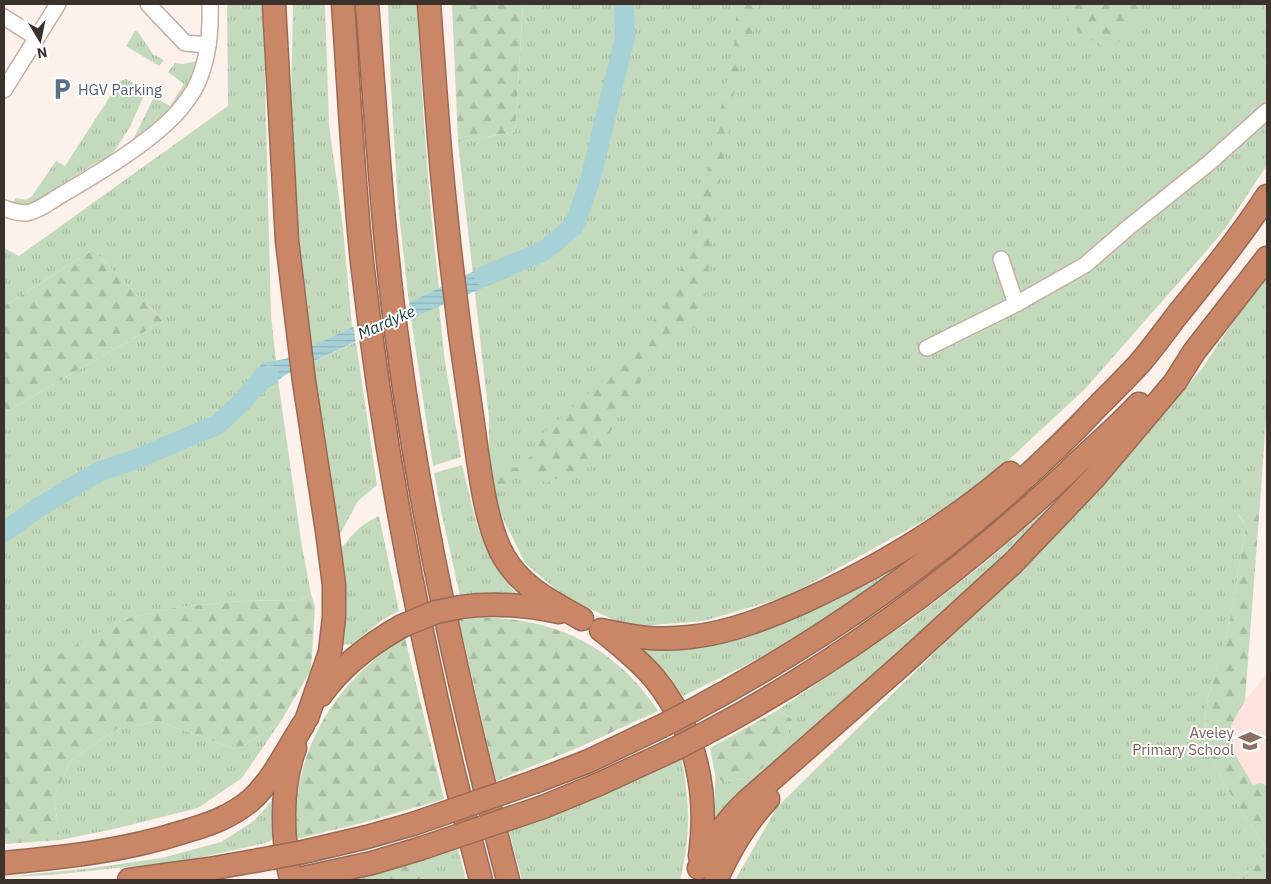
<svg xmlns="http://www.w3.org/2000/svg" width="1271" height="884" viewBox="0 0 1271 884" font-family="'IBM Plex Sans',sans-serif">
<defs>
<pattern id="grass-tufts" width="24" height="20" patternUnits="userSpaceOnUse" patternTransform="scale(1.25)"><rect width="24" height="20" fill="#c4dabd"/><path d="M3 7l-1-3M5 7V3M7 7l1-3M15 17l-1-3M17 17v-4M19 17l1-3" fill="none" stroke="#a9bca3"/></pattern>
<pattern id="forest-firs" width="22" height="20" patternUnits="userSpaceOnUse" patternTransform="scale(1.25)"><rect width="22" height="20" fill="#c4dabd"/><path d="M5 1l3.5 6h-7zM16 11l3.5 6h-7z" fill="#a9bca3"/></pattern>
<pattern id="water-rules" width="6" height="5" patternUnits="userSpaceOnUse" patternTransform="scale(1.25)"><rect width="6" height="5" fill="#a6d1d7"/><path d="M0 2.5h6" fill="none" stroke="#90b4b9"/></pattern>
</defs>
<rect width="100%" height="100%" fill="#fcf1eb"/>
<!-- commercial -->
<path fill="#fde3dc" d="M1267,674V785L1260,783L1253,786L1236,756L1231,726L1245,700Z"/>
<!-- grass -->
<g fill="url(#grass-tufts)">
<path d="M227,4H263L271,316L279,387L302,547L311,594L301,600L243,601L178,607L121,620L4,691V413L163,321L93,250L4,306V248L19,256L228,106Z"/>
<path d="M293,4H325L329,125L343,228L352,327L310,347L293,199L291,109Z"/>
<path d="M388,4H417C422,99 428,194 439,288L409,303L398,205L391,88Z"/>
<path d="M523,4H1267V165L1223,232L1085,389L972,494L788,596L704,621L629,627L565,597L525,563L489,490V418L458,142L515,132Z"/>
<path d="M135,31L138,32L153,54L164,60L159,66L126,46Z"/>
<path d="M197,61L199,62C195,70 193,80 189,88C176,110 153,128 132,142L154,97L170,106L184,84L168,72L175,63L183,64Z"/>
<path d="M126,79L146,91L130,127L111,156L94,164L39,199C28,209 19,205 6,203L14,201L16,198L26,200L32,196L56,161L65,166L120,81Z"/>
<path d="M1267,271V406L1260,503L1239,516L1246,525L1228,632L1206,704L1205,744L1226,787L1267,850V856L1235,880H735L778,806L1054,536L1201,370Z"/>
<path d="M439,306L445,362L461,457L433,466L411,318Z"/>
<path d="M356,342L377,485L358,501L338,538L311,363Z"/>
<path d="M462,465C475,517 480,555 518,595L460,596L441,511L434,473Z"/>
<path d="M1047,509L992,566L715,819V774L722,782L749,778L765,766L787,739L792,719L778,710L910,621L980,567Z"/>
<path d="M379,516L399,611L382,620L352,644L342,645L339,641L334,559C347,540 358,525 379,516Z"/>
<path d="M951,530L838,612L772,652L683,696L666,672L641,649L671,651L711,644L779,623L835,601L885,573Z"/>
<path d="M158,721L238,750L281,721L242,778L198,808L114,829L60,840L54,798L71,760L117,729Z"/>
<path d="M681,757C690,801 691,836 680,880H522L509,831L602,794Z"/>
<path d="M274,798L272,840L266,843L183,861L51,875L4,877L92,868L162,858L221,842L254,821Z"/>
<path d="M458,849L466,880H424L418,860Z"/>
</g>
<!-- forest -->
<g fill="url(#forest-firs)">
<path d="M452,4H523L515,132L458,142Z"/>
<path d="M737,4H759L755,25L737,75L713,226L703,320L654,361L617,417L598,462L546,483L532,472L489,490V465L503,463L515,468L536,453L538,437L615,370L660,314L676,284L698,221L734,45Z"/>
<path d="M1065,4H1142V13L1111,51L1068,26Z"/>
<path d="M93,250L163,321L4,413V306Z"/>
<path d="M1260,503L1245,700L1231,726L1236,756L1253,785L1260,783L1267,785V850L1226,787L1205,744L1206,704L1228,631L1246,525L1239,515Z"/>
<path d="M311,594L315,607L311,670L281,721L238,750L158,721L117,729L71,760L54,798L60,840L4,844V691L56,656L121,620L178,607L243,601L301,600Z"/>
<path d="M479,618C554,616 617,648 658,711L582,746L496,781L459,620Z"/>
<path d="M405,638L444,799L362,823L296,839C291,753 333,682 405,638Z"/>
<path d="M778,710L792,719L787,739L765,766L749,778L722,782L715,774L710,748Z"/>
<path d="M1267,856V880H1235Z"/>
<path d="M418,860L424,880H342Z"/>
</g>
<!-- water -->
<path fill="url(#water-rules)" d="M506,259L511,276L355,342L285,375L254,400L248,386L262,363L285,359L352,327L408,303L497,260Z"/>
<!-- pier -->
<path fill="#fcf1eb" d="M409,300L411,321L356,345L353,323Z"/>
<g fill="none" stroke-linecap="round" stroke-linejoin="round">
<!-- river -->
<g stroke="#a6d1d7" stroke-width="20">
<path d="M484,276L544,251L574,226L590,181L625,37L624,4"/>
<path d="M4,532L39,507L98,472L136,459L217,425L243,401L262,378L269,375"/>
</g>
<defs>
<g id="minor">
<path d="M148,4L185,43L208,45"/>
<path d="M4,17L37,38"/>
<path d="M4,90L58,4"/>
<path d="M4,208C11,211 18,213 26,213C39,211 52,200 63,194C98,173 138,150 168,122C178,113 187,101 194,90C208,64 211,32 210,4"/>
<path d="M1001,259L1016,304"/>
<path d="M927,348L1016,304L1085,265L1129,227L1209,163L1267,111"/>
</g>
<g id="highway">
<path d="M274,4L287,241L304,381L327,531L334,585V617L330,652L307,718"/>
<path d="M343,4C349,90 353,176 362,262C386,471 427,677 481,880"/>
<path d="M367,4C376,115 382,227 397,338C421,521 462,701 508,880"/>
<path d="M429,4C434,70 438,137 445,204C452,275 461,346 472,417C478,457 484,523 504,557C522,588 552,602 582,619"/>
<path d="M461,607C495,602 526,605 559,612"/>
<path d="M601,630C634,637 656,641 690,637C730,633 769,617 805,601C879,567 948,526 1010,473"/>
<path d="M604,632C622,647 640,661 655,679C696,730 709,793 700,856"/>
<path d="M321,695C341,666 372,643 402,626"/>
<path d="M693,710C843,630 981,530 1098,406C1112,392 1126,378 1139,364C1153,348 1165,331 1178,314C1209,276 1240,237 1267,196"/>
<path d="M704,734C837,664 958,575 1068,472C1091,449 1117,428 1139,404"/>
<path d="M537,781L589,761L664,725"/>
<path d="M543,807L599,784L675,749"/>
<path d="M303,852L367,837L413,824"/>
<path d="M4,863C65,857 124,851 183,832C208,825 231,817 251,800C273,780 287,750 303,725"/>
<path d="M699,868C712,841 725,822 747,801L906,661L1013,563L1094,478L1175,382L1194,352L1267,258"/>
<path d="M129,880L209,869L271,858"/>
<path d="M291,880C282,840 280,788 295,748"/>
<path d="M294,880L372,863L419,849"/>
<path d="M716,880C730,850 745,823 768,799"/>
</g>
</defs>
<!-- minor casing -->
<use href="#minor" stroke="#c6ad9f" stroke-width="18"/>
<!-- highway casing -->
<use href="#highway" stroke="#986953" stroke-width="25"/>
<!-- minor -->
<use href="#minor" stroke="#fff" stroke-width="15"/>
<!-- highway -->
<use href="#highway" stroke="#c98768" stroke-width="22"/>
<defs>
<g id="highway-bridge">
<path d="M402,626L436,612L461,607"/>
<path d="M664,725L693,710"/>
<path d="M675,749L704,734"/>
<path d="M413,824L537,781"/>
<path d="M419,849L543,807"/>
<path d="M271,858L303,852"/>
</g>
</defs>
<!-- highway-bridge casing -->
<use href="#highway-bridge" stroke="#986953" stroke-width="25" stroke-linecap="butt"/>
<!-- highway-bridge -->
<use href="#highway-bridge" stroke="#c98768" stroke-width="22"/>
</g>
<!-- icons -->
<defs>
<symbol id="parking-bare" viewBox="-9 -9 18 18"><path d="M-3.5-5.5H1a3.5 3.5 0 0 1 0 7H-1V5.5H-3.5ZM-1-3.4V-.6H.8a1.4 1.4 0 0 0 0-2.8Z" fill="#5c6f8a" stroke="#fff" stroke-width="2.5" paint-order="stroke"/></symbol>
<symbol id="school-bare" viewBox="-9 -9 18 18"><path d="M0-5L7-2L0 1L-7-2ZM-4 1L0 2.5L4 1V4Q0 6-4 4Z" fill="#8d6e63" stroke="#fff" stroke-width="2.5" paint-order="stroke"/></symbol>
</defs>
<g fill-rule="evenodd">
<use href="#parking-bare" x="46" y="73" width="32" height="32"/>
<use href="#school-bare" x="1234" y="725" width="32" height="32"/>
</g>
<g text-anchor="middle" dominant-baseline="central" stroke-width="4" stroke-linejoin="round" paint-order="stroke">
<!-- service labels -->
<g font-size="15" fill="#4e5e75" stroke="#fff" text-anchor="start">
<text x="78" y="89">HGV Parking</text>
</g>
<!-- education labels -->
<g font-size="15" fill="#785e54" stroke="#fff" text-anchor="end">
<text x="1234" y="732">Aveley<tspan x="1234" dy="17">Primary School</tspan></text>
</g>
<!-- water labels -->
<g font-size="16" font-style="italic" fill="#0f393e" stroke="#fff">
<text transform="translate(386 322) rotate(-24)">Mardyke</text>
</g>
</g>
<!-- border -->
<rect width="1271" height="884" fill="none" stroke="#3c322c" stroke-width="10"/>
<!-- north arrow -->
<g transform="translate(40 40) rotate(170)" stroke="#ffffff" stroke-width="4" paint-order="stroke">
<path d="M0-4L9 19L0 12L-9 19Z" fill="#3c322c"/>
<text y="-8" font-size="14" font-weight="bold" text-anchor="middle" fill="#3c322c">N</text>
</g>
</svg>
